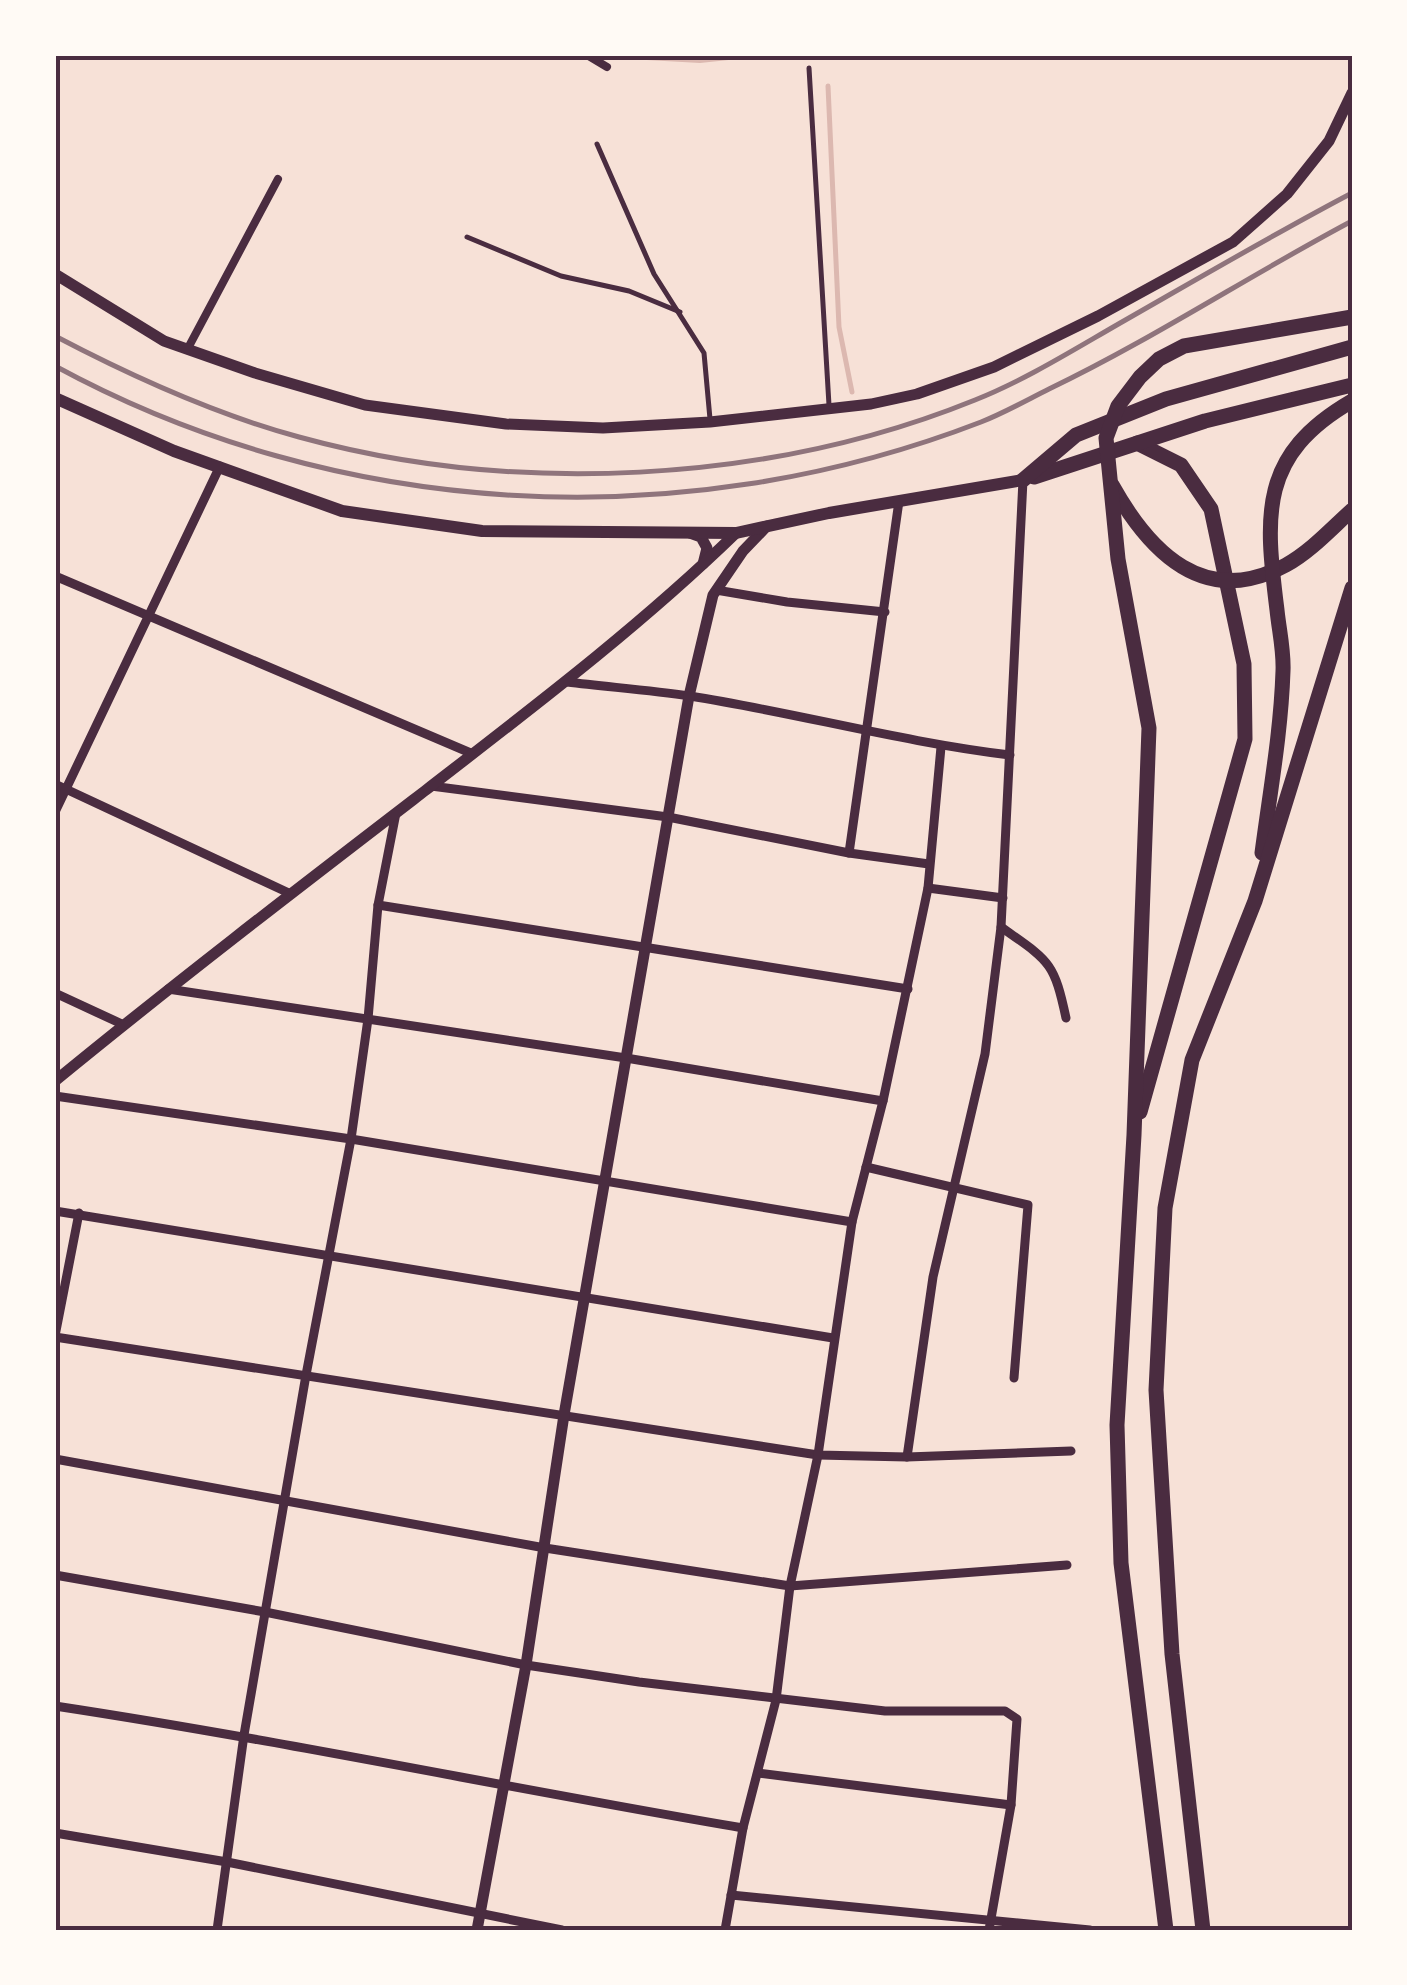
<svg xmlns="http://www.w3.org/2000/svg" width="1407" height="1985" viewBox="0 0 1407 1985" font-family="'PT Sans',sans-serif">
<rect width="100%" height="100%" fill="#f7e1d7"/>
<!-- water -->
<path fill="#dcb8b0" d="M622,55H775L700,63L629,59Z"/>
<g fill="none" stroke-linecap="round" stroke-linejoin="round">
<!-- stream -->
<path stroke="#dcb8b0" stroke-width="5" d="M828,86L839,327L852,392"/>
<!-- service -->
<g stroke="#4a2c40" stroke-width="5">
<path d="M809,68L829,405"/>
<path d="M597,144L654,274L704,353L710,419"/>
<path d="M467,237L561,276L629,291L680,312"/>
</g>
<!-- pedestrian -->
<g stroke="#4a2c40" stroke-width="8">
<path d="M587,55L607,67"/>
<path d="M187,350L278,179"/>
</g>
<!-- minor -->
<g stroke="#4a2c40" stroke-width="9">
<path d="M55,576L473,754"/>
<path d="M716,590L787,602L885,612"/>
<path d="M567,682C608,687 649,690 690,696C797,713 902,742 1010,755"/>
<path d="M55,784L291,894"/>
<path d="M431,786L668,817L849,853L929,864"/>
<path d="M55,812L220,466"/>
<path d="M849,853L899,501"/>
<path d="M928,888L1003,898"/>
<path d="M378,905L908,989"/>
<path d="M1001,927C1049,961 1054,961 1066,1018"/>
<path d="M168,989L626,1058L883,1101"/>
<path d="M55,993L124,1025"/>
<path d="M55,1096L351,1139L852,1222"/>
<path d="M866,1167L1028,1205L1014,1378"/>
<path d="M55,1211L833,1338"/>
<path d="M55,1336L79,1213"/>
<path d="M55,1337L818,1455L907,1457L1071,1451"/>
<path d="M907,1457L933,1277L985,1054L1001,927L1023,480"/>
<path d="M55,1459L545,1548L790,1586L1067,1565"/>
<path d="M55,1575L265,1612L526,1665L639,1682L885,1711H1005L1017,1719L1011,1805L989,1930"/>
<path d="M55,1706C285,1741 513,1789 743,1828"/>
<path d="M758,1773L1011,1805"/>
<path d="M55,1833L227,1862L562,1930"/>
<path d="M731,1895L1090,1930"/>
<path d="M217,1930L244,1735L306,1375L351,1139L368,1019L378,905L396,813"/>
<path d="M725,1930L743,1828L776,1700L790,1586L818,1455L852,1222L883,1101L928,888L941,747"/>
</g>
<!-- tertiary -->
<g stroke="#4a2c40" stroke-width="11">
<path d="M55,274L164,341L255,373L365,405L506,424L603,428L710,422L871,404L917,394L994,367L1098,316L1233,242L1287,194L1329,141L1352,93"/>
<path d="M690,533L701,537L707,548L703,564"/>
<path d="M55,1081C177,981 301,886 426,790C532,708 639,627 736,533"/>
<path d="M477,1930L526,1665L564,1415L689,696L713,595L743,551L767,526"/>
</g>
<!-- secondary -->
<path stroke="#4a2c40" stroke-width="12" d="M55,398L174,451L342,511L482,531L736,533L829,513L1023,480"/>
<!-- primary -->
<g stroke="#4a2c40" stroke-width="15">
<path d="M1137,443L1181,465L1211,509L1244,664L1245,739L1140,1112"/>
<path d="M1034,477L1205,421L1352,385"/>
<path d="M1023,480L1076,435L1166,399L1352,347"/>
<path d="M1112,485C1150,553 1205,609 1286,565C1310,552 1331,529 1352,510"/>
<path d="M1262,853C1270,792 1281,732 1283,671C1284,651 1279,630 1277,610C1265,514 1259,455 1352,401"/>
<path d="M1166,1930L1121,1563L1117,1425L1134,1135L1149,728L1118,559L1106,438L1118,406L1140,377L1159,359L1184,346L1352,317"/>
<path d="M1203,1930L1172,1654L1156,1390L1165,1208L1192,1060L1255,901L1352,588"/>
</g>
<!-- rail -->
<g stroke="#8f747c" stroke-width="5">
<path d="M55,336C133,377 214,414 299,437C513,496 768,484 975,400C1023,381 1070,352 1115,326C1194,281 1272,235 1352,193"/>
<path d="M55,366C338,520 681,538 981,422C1004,413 1027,400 1049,389C1153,339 1250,275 1352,221"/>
</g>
</g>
<!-- border -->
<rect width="1407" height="1985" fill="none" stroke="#fffaf5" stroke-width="115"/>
<rect x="58" y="58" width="1292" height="1870" fill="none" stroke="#4a2c40" stroke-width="4"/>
</svg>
